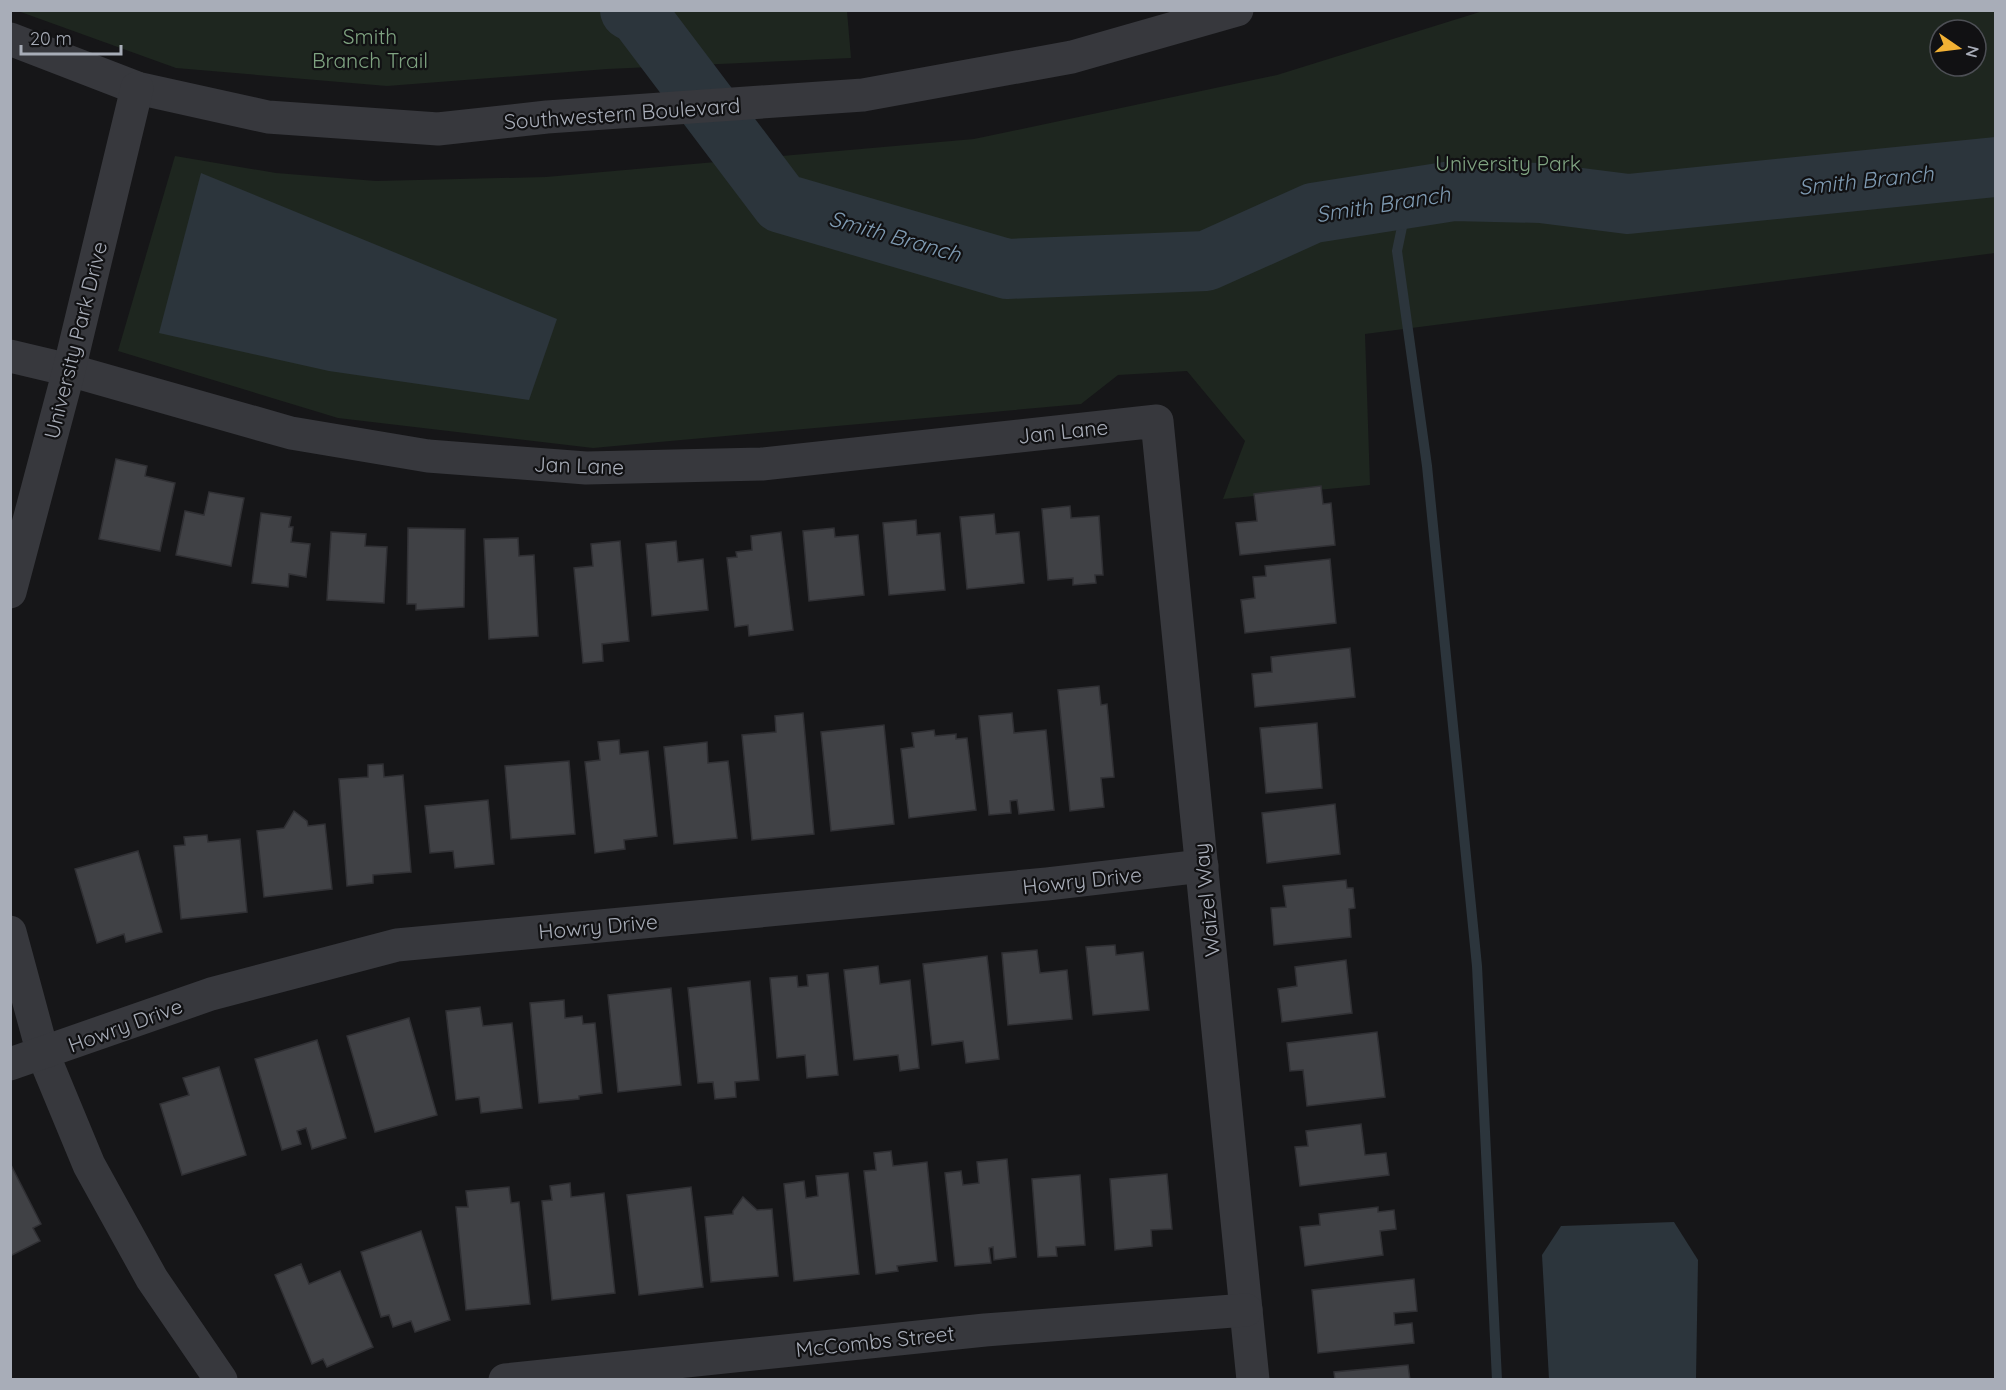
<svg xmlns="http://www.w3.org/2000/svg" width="2006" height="1390" viewBox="0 0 2006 1390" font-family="Quicksand,sans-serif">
<rect width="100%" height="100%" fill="#161618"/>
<!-- green -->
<g fill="#1e261f" fill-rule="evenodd">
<path d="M18,11H847L851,58L607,69L387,86L176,68Z"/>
<path d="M1483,11H1995V253L1365,334L1370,485L1223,499L1245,441L1187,371L1118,375L1081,404L593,448L338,418L118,351L175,156L276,173L376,181L546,177L974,139L1277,75ZM1940,30H1976V66H1940Z"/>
</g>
<!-- water -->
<g fill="#2c353c">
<path d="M201,173L557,319L529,400L329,371L159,333Z"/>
<path d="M1674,1222L1698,1260L1696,1379H1549L1542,1255L1561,1226Z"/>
</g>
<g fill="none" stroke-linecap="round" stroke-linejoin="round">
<!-- stream -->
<path stroke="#2c353c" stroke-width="10" d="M1408,198L1397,251L1427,466L1477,966L1497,1380"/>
<!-- river -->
<path stroke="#2c353c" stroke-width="60" d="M630,10L639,15L781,203L1007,269L1206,261L1313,213L1453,191L1541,193L1628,204L1996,167"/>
</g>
<!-- building -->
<g fill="#404145" stroke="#303034" stroke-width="1.5">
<path d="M116,459L147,466L145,476L175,483L160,551L99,539Z"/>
<path d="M1321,486L1323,504L1331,503L1335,545L1240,555L1236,523L1257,521L1254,494Z"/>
<path d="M209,492L244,498L231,566L176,555L185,511L204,515Z"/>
<path d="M1070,506L1071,518L1099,516L1103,575H1095L1096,583L1073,585V578L1048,580L1042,509Z"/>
<path d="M261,513L291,517L289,527H293L291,542L310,544L306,577L289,574L288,587L252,583Z"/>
<path d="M994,514L996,534L1019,532L1024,583L967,589L960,517Z"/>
<path d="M916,520L917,535L940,533L945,590L889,595L883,523Z"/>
<path d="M408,528L465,529L464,607L416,610V604H407Z"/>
<path d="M834,528L835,537L858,535L864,595L809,601L803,531Z"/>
<path d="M331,532L366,534L365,546L387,547L384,603L327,600Z"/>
<path d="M781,532L793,630L749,636L748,625L735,627L727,558L737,557L736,552L752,550L751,536Z"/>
<path d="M518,538L519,556L534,555L538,636L489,639L484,539Z"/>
<path d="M620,541L629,641L602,644L603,661L583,663L574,568L593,566L591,544Z"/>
<path d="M676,541L678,562L703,559L708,610L652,616L646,544Z"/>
<path d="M1330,559L1336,623L1245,633L1241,600L1255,598L1253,577L1266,576L1265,566Z"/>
<path d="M1350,648L1355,697L1255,707L1252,674L1272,672L1271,657Z"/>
<path d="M1099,686L1101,705L1107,704L1114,777L1101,778L1104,807L1070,811L1058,690Z"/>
<path d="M803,713L814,834L752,840L742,735L776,732L775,716Z"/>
<path d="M1012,713L1014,733L1046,730L1054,810L1019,814L1017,800L1010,801L1011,813L989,815L979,716Z"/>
<path d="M1317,723L1322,788L1266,793L1260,728Z"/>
<path d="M884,725L894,824L831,831L821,732Z"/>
<path d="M934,730L935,736L956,734V739L967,738L976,810L909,818L901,749L914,747L912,733Z"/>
<path d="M619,740L620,754L648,751L657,836L624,840L625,849L595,853L585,762L600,760L598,742Z"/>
<path d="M707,742L708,763L728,761L737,838L674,844L664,747Z"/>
<path d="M569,761L575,834L511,839L505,766Z"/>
<path d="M383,764L384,777L403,775L411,872L373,875V883L347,886L339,779L368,777V765Z"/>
<path d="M488,800L494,864L455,868L453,851L430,853L425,806Z"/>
<path d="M1335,804L1340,854L1267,863L1262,813Z"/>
<path d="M294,811L307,821L308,826L325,824L332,889L264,897L257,831L284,828Z"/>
<path d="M207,835L208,842L240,839L247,912L181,919L174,846L185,845L184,837Z"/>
<path d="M138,851L162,932L126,942L124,934L97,943L75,869Z"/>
<path d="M1346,880L1347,888H1353L1355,908L1349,909L1351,937L1274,945L1271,908L1286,907L1283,886Z"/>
<path d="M1115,945L1116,955L1143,952L1149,1010L1093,1015L1086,947Z"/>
<path d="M1037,950L1040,973L1067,970L1072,1019L1008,1025L1002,953Z"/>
<path d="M987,956L999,1059L966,1063L963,1041L932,1045L923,964Z"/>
<path d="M1346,960L1352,1013L1282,1022L1278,989L1297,986L1295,967Z"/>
<path d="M878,966L880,984L910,980L919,1068L900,1071L898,1055L854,1060L844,970Z"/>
<path d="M828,973L838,1075L807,1078L805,1055L777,1058L770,978L797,976L798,987L808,986L807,975Z"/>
<path d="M750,981L759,1080L735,1082L736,1097L715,1099L713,1082L698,1083L688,988Z"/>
<path d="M671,988L681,1085L618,1092L608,995Z"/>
<path d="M564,1000L565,1018L582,1016L583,1024L595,1023L602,1093L579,1096V1099L539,1103L530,1003Z"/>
<path d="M480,1007L483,1026L512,1023L522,1108L481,1113L479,1097L456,1100L446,1011Z"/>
<path d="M409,1018L437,1115L375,1132L347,1036Z"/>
<path d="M1377,1032L1385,1097L1307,1106L1303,1070L1290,1071L1287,1043Z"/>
<path d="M317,1040L346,1138L312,1149L306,1128L297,1131L301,1144L282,1150L255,1059Z"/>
<path d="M219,1067L246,1155L182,1175L160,1104L189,1095L183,1078Z"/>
<path d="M1361,1124L1365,1155L1386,1153L1389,1175L1300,1186L1295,1147L1308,1146L1306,1131Z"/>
<path d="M891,1151L893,1166L927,1162L937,1261L897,1266L898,1271L876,1274L864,1171L876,1170L874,1153Z"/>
<path d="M1007,1159L1016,1257L994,1260L993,1247L989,1248L991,1263L955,1266L945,1173L961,1171L963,1185L979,1183L977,1162Z"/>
<path d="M10,1163L41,1224L33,1228L40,1241L10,1256Z"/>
<path d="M848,1173L859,1274L794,1281L784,1184L804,1181L806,1198L818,1196L816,1176Z"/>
<path d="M1167,1174L1172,1229L1151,1230L1152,1246L1115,1250L1110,1179Z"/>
<path d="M1080,1175L1085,1245L1056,1247L1057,1256L1038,1257L1032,1179Z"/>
<path d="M570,1183L571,1197L604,1193L615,1293L552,1300L542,1201L552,1200L550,1186Z"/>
<path d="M509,1187L511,1203L519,1202L530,1304L466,1310L456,1207H468L466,1191Z"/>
<path d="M691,1187L703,1287L639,1295L627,1195Z"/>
<path d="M743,1197L757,1210L772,1209L778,1276L711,1282L705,1217L733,1214V1211Z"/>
<path d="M1378,1207V1212L1394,1210L1396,1229L1380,1231L1383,1255L1305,1266L1300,1227L1320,1225L1319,1214Z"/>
<path d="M421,1231L450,1320L415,1332L411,1321L393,1327L389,1315L381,1317L361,1252Z"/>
<path d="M301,1264L309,1284L340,1271L373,1347L327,1367L323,1359L312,1364L275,1275Z"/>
<path d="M1414,1279L1417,1311L1394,1313L1395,1325L1412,1323L1414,1343L1318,1353L1312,1290Z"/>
<path d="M1408,1365L1410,1380H1335L1334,1372Z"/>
</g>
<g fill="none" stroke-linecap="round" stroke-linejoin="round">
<!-- minor -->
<g stroke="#37383d" stroke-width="33">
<path d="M10,39L137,88L268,117L438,129L547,117L863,95L1072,57L1237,10"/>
<path d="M10,356L69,370L291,433L428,456L586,468L762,464L1157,421L1253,1380"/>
<path d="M10,592L69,370L137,88"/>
<path d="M10,932L43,1054L89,1165L152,1279L221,1380"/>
<path d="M10,1064L211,994L397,945L1047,884L1202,866"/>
<path d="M505,1380L985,1330L1246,1310"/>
</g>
</g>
<g text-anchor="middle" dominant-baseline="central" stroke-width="4.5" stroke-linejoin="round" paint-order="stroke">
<!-- park labels -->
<g font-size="21" fill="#7fa381" stroke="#111113">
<text x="370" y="36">Smith<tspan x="370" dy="24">Branch Trail</tspan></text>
<text x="1508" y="163">University Park</text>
</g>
<!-- street labels -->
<g font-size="21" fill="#a8adb8" stroke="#111113">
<text transform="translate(622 113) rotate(-4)">Southwestern Boulevard</text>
<text transform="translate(75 340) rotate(-76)">University Park Drive</text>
<text transform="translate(1063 431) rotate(-6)">Jan Lane</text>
<text transform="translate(579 465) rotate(2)">Jan Lane</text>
<text transform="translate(1082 880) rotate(-6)">Howry Drive</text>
<text transform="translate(1206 900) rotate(-96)">Waizel Way</text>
<text transform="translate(598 926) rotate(-5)">Howry Drive</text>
<text transform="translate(125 1025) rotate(-20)">Howry Drive</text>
<text transform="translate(875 1341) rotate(-6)">McCombs Street</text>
</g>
<!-- water labels -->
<g font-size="22" font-style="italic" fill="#7f9bb3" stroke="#111113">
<text transform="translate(1866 180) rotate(-6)">Smith Branch</text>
<text transform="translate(1383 204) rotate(-9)">Smith Branch</text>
<text transform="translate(895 236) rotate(16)">Smith Branch</text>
</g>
</g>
<!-- border -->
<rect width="2006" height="1390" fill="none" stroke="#a8adb8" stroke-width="24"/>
<!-- north arrow -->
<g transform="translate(1958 48) rotate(104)"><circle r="28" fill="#111113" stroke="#4d4f55" stroke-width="1.5"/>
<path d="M0-4.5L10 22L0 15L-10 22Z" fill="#f2b134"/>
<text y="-9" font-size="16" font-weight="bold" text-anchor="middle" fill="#a8adb8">N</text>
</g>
<!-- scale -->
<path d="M21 45v9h100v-9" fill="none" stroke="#a8adb8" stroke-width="3"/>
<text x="30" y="45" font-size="18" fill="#a8adb8" stroke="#111113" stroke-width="4.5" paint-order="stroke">20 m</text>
</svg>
